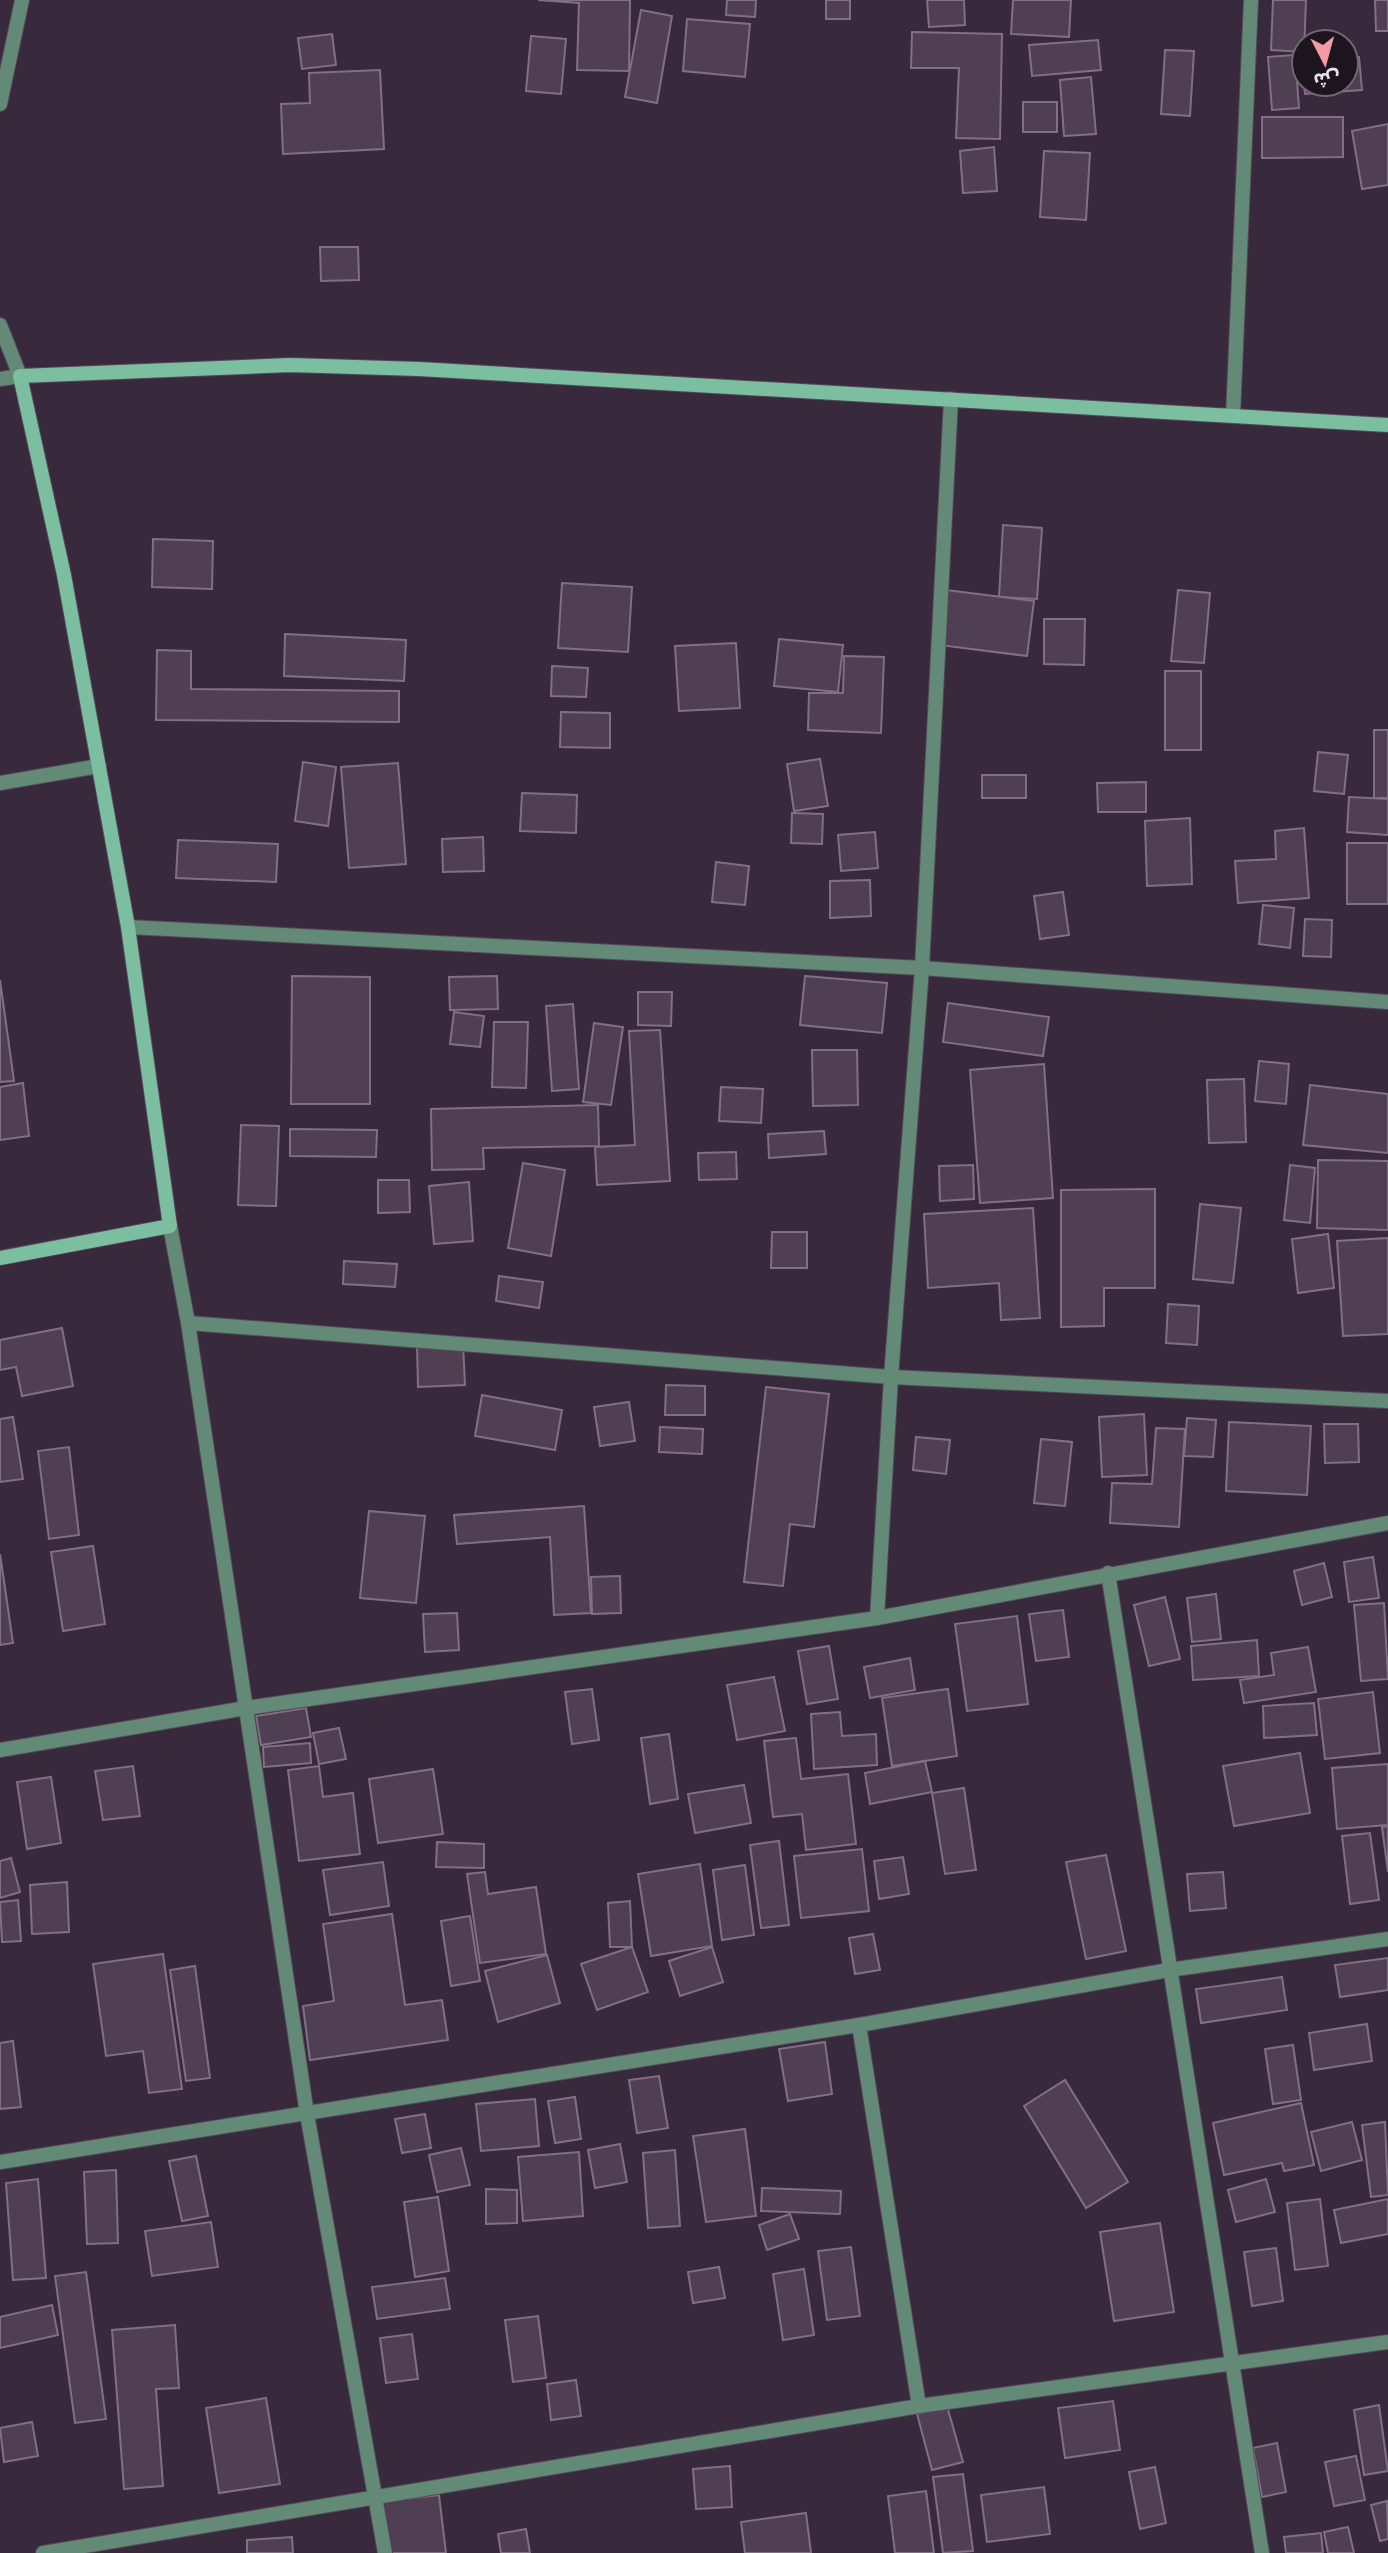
<svg xmlns="http://www.w3.org/2000/svg" width="1388" height="2553" viewBox="0 0 1388 2553" font-family="'Archivo Narrow','Noto Sans Arabic',sans-serif">
<rect width="100%" height="100%" fill="#39293d"/>
<!-- building -->
<g fill="#503e52" stroke="#836f85" stroke-width="2">
<path d="M538,0H630L629,71L577,70L579,3Z"/>
<path d="M727,0H756L755,17L726,15Z"/>
<rect x="826" y="0" width="24" height="19"/>
<path d="M927,0H964L965,25L929,27Z"/>
<path d="M1013,0H1071L1069,37L1011,34Z"/>
<path d="M1273,0H1306L1304,52L1271,50Z"/>
<path d="M1375,0H1388V31H1376Z"/>
<path d="M641,10L672,16L657,103L625,97Z"/>
<path d="M687,19L750,24L745,77L683,71Z"/>
<path d="M912,32L1002,34L1000,139L956,138L959,68H911Z"/>
<path d="M332,34L336,65L302,69L298,38Z"/>
<path d="M531,36L566,39L561,94L526,91Z"/>
<path d="M1098,40L1101,70L1032,76L1029,45Z"/>
<path d="M1165,50L1194,51L1190,116L1161,114Z"/>
<path d="M1295,55L1299,108L1272,110L1268,57Z"/>
<path d="M1359,57L1362,90L1305,94L1304,84H1346V58Z"/>
<path d="M380,70L384,149L283,154L281,104L310,103L309,73Z"/>
<path d="M1091,77L1096,134L1064,136L1060,80Z"/>
<rect x="1023" y="102" width="34" height="30"/>
<path d="M1262,117H1343V157L1262,158Z"/>
<path d="M1388,124V185L1362,189L1352,131Z"/>
<path d="M994,147L997,191L963,193L960,151Z"/>
<path d="M1044,151L1090,153L1086,220L1040,217Z"/>
<path d="M320,247H358L359,280L321,281Z"/>
<path d="M1003,525L1042,528L1037,599L999,597Z"/>
<path d="M153,539L213,541L212,589L152,587Z"/>
<path d="M562,583L632,587L628,652L558,648Z"/>
<path d="M946,590L1034,601L1027,656L939,645Z"/>
<path d="M1178,590L1210,593L1204,663L1171,661Z"/>
<path d="M1044,619H1085L1084,665L1044,664Z"/>
<path d="M285,634L406,640L404,681L284,676Z"/>
<path d="M779,639L843,645L838,692L774,686Z"/>
<path d="M736,643L740,708L679,711L675,646Z"/>
<path d="M157,650L191,651V689L399,691V722L156,720Z"/>
<path d="M844,656L884,657L881,733L808,730L809,693H843Z"/>
<path d="M552,666L588,668L586,697L551,696Z"/>
<rect x="1165" y="671" width="36" height="79"/>
<path d="M561,712L610,713V748L560,747Z"/>
<rect x="1374" y="730" width="14" height="68"/>
<path d="M1318,752L1348,755L1344,794L1314,791Z"/>
<path d="M820,759L828,806L794,811L787,764Z"/>
<path d="M303,762L336,767L328,826L295,821Z"/>
<path d="M398,763L406,864L349,868L341,767Z"/>
<rect x="982" y="775" width="44" height="23"/>
<path d="M1146,782V812H1098L1097,783Z"/>
<path d="M522,793L577,795L576,833L520,831Z"/>
<path d="M1349,797L1388,799V835L1347,832Z"/>
<path d="M792,813L823,814L822,844L791,843Z"/>
<path d="M1190,818L1192,884L1147,886L1145,821Z"/>
<path d="M1304,828L1309,898L1238,903L1235,861L1276,859L1275,831Z"/>
<path d="M875,832L878,868L841,871L838,835Z"/>
<path d="M483,837L484,871L443,872L442,839Z"/>
<path d="M178,840L278,844L276,882L176,878Z"/>
<rect x="1347" y="843" width="41" height="61"/>
<path d="M716,862L749,866L745,905L712,902Z"/>
<path d="M870,880L871,916L830,918V881Z"/>
<path d="M1063,892L1069,935L1040,939L1034,896Z"/>
<path d="M1263,905L1294,908L1290,948L1259,944Z"/>
<path d="M1305,919L1332,920L1331,957L1303,956Z"/>
<path d="M292,976L370,977V1104H291Z"/>
<path d="M497,976L498,1009L450,1010L449,977Z"/>
<path d="M805,976L887,983L882,1033L800,1025Z"/>
<path d="M0,980L14,1081L0,1082Z"/>
<path d="M638,992H672L671,1026L638,1025Z"/>
<path d="M948,1003L1049,1017L1043,1056L943,1042Z"/>
<path d="M573,1004L579,1089L552,1091L546,1006Z"/>
<path d="M454,1012L484,1016L480,1047L450,1044Z"/>
<path d="M494,1022H528L526,1088L492,1087Z"/>
<path d="M594,1023L623,1027L611,1105L583,1102Z"/>
<path d="M660,1030L670,1181L597,1185L595,1147L635,1145L629,1031Z"/>
<path d="M812,1050H857L858,1105L813,1106Z"/>
<path d="M1259,1061L1289,1064L1286,1104L1255,1101Z"/>
<path d="M1044,1064L1053,1198L980,1203L970,1070Z"/>
<path d="M1244,1079L1246,1142L1209,1143L1207,1080Z"/>
<path d="M23,1083L29,1136L0,1140V1087Z"/>
<path d="M1310,1085L1388,1094V1153L1303,1145Z"/>
<path d="M721,1087L763,1089L761,1123L719,1121Z"/>
<path d="M598,1105L599,1146L483,1148L484,1169L432,1170L431,1109Z"/>
<path d="M241,1125L279,1126L276,1206L238,1205Z"/>
<path d="M290,1129L377,1130L376,1157L290,1156Z"/>
<path d="M824,1131L826,1154L769,1158L768,1134Z"/>
<path d="M736,1152L737,1179L699,1180L698,1153Z"/>
<path d="M1318,1160L1388,1161V1230L1317,1228Z"/>
<path d="M523,1163L565,1170L551,1256L508,1248Z"/>
<path d="M973,1165L974,1199L940,1201L939,1166Z"/>
<path d="M1290,1165L1315,1168L1310,1223L1284,1220Z"/>
<path d="M378,1180H409L410,1212L378,1213Z"/>
<path d="M469,1182L473,1241L434,1244L429,1186Z"/>
<path d="M1155,1189V1288H1104V1326L1061,1327V1190Z"/>
<path d="M1200,1204L1241,1208L1233,1283L1193,1279Z"/>
<path d="M1033,1208L1040,1318L1001,1320L999,1283L928,1288L924,1214Z"/>
<path d="M772,1232H807V1268H771Z"/>
<path d="M1328,1234L1334,1288L1298,1293L1292,1239Z"/>
<path d="M1388,1238V1334L1343,1336L1337,1241Z"/>
<path d="M344,1261L397,1264L395,1287L343,1284Z"/>
<path d="M499,1276L543,1282L539,1308L496,1301Z"/>
<path d="M1168,1304L1199,1306L1197,1345L1166,1343Z"/>
<path d="M62,1328L73,1386L22,1396L16,1367L0,1370V1340Z"/>
<path d="M463,1344L465,1385L418,1387L417,1345Z"/>
<path d="M666,1385L705,1386V1415H665Z"/>
<path d="M766,1387L829,1394L814,1527L790,1524L783,1586L744,1582Z"/>
<path d="M482,1395L562,1410L555,1450L475,1436Z"/>
<path d="M629,1402L635,1441L600,1446L594,1407Z"/>
<path d="M1144,1414L1147,1475L1102,1477L1099,1417Z"/>
<path d="M13,1417L23,1479L0,1482V1419Z"/>
<path d="M1187,1418L1216,1420L1213,1457L1184,1456Z"/>
<path d="M1229,1422L1311,1426L1307,1495L1226,1491Z"/>
<path d="M1324,1424H1358L1359,1462L1325,1463Z"/>
<path d="M660,1427L703,1429L702,1454L659,1452Z"/>
<path d="M1156,1428L1185,1429L1179,1527L1110,1523L1112,1483L1152,1484Z"/>
<path d="M916,1437L950,1440L946,1474L913,1470Z"/>
<path d="M1041,1439L1072,1442L1065,1506L1034,1503Z"/>
<path d="M69,1447L79,1535L49,1539L38,1451Z"/>
<path d="M584,1506L591,1613L554,1615L550,1537L457,1544L454,1515Z"/>
<path d="M369,1511L425,1516L416,1603L360,1598Z"/>
<path d="M93,1546L105,1624L63,1631L51,1552Z"/>
<path d="M0,1554L13,1643L0,1645Z"/>
<path d="M1373,1557L1379,1598L1349,1602L1344,1562Z"/>
<path d="M1324,1563L1332,1597L1302,1605L1294,1571Z"/>
<path d="M620,1576L621,1613L592,1614L591,1577Z"/>
<path d="M1216,1594L1221,1639L1192,1642L1187,1598Z"/>
<path d="M1165,1597L1180,1659L1149,1666L1134,1605Z"/>
<path d="M1384,1603L1388,1679L1361,1681L1354,1605Z"/>
<path d="M1063,1610L1069,1657L1036,1661L1029,1614Z"/>
<path d="M457,1613L459,1650L425,1652L423,1614Z"/>
<path d="M1017,1616L1028,1704L967,1711L955,1624Z"/>
<path d="M1257,1640L1259,1676L1193,1680L1191,1646Z"/>
<path d="M829,1646L838,1699L807,1704L798,1651Z"/>
<path d="M1308,1647L1316,1692L1244,1703L1240,1680L1274,1675L1271,1653Z"/>
<path d="M910,1658L915,1690L870,1698L864,1667Z"/>
<path d="M774,1677L785,1731L737,1740L727,1685Z"/>
<path d="M592,1689L599,1740L572,1744L565,1692Z"/>
<path d="M948,1689L957,1756L892,1766L882,1698Z"/>
<path d="M1373,1692L1380,1753L1325,1759L1318,1699Z"/>
<path d="M1314,1703L1317,1735L1264,1738L1263,1706Z"/>
<path d="M306,1708L311,1737L261,1745L256,1716Z"/>
<path d="M840,1712L842,1736L876,1734L877,1765L814,1769L811,1714Z"/>
<path d="M339,1728L346,1759L319,1764L313,1733Z"/>
<path d="M669,1734L678,1799L650,1804L641,1738Z"/>
<path d="M796,1738L801,1779L848,1774L856,1844L806,1850L802,1814L773,1817L764,1741Z"/>
<path d="M310,1743L311,1763L264,1767L263,1747Z"/>
<path d="M1300,1753L1310,1813L1234,1826L1223,1766Z"/>
<path d="M925,1761L932,1792L870,1804L865,1773Z"/>
<path d="M1388,1764V1825L1337,1829L1332,1768Z"/>
<path d="M133,1766L140,1816L103,1820L95,1771Z"/>
<path d="M319,1766L323,1797L353,1793L360,1854L299,1861L288,1770Z"/>
<path d="M433,1769L443,1834L378,1843L369,1779Z"/>
<path d="M51,1777L61,1843L27,1849L17,1782Z"/>
<path d="M744,1785L751,1823L695,1833L688,1794Z"/>
<path d="M964,1788L976,1870L945,1874L932,1793Z"/>
<path d="M1388,1826V1872L1382,1827Z"/>
<path d="M1370,1833L1379,1900L1350,1904L1342,1836Z"/>
<path d="M779,1841L789,1925L761,1928L750,1845Z"/>
<path d="M437,1842L484,1844V1868L436,1867Z"/>
<path d="M862,1849L869,1911L801,1918L794,1856Z"/>
<path d="M1106,1855L1126,1951L1086,1959L1066,1862Z"/>
<path d="M903,1857L909,1894L879,1899L874,1861Z"/>
<path d="M11,1858L20,1892L0,1898V1861Z"/>
<path d="M383,1862L389,1906L330,1915L323,1870Z"/>
<path d="M700,1864L712,1946L651,1956L638,1874Z"/>
<path d="M745,1865L754,1935L722,1940L713,1870Z"/>
<path d="M485,1872L488,1894L536,1887L546,1954L480,1963L467,1874Z"/>
<path d="M1223,1872L1226,1908L1190,1911L1187,1874Z"/>
<path d="M67,1882L69,1932L32,1934L30,1885Z"/>
<path d="M18,1900L21,1941L2,1942L0,1902Z"/>
<path d="M630,1901L632,1947H610L608,1903Z"/>
<path d="M392,1914L405,2005L442,2000L448,2040L310,2060L303,2006L334,2001L323,1924Z"/>
<path d="M470,1916L480,1981L451,1986L441,1921Z"/>
<path d="M873,1934L880,1970L855,1974L849,1938Z"/>
<path d="M632,1947L648,1992L597,2010L581,1964Z"/>
<path d="M712,1947L723,1982L680,1996L669,1961Z"/>
<path d="M163,1954L182,2089L149,2093L143,2051L106,2056L93,1964Z"/>
<path d="M547,1955L560,2003L498,2022L485,1971Z"/>
<path d="M1388,1958V1990L1340,1997L1335,1965Z"/>
<path d="M195,1966L210,2078L186,2081L170,1970Z"/>
<path d="M1282,1977L1287,2010L1201,2023L1196,1989Z"/>
<path d="M1367,2024L1372,2061L1314,2070L1309,2033Z"/>
<path d="M13,2041L21,2107L0,2109V2043Z"/>
<path d="M825,2042L832,2094L788,2101L779,2049Z"/>
<path d="M1293,2045L1301,2100L1273,2104L1265,2049Z"/>
<path d="M659,2076L668,2128L637,2133L629,2080Z"/>
<path d="M1065,2080L1128,2182L1086,2208L1024,2106Z"/>
<path d="M575,2097L581,2139L555,2143L548,2101Z"/>
<path d="M535,2099L539,2146L481,2151L476,2104Z"/>
<path d="M1301,2103L1314,2165L1284,2171L1282,2163L1224,2175L1213,2123Z"/>
<path d="M425,2114L431,2148L402,2153L395,2119Z"/>
<path d="M1352,2122L1362,2160L1321,2171L1311,2132Z"/>
<path d="M1385,2122L1388,2195L1371,2197L1362,2125Z"/>
<path d="M745,2129L756,2216L706,2222L693,2136Z"/>
<path d="M620,2144L627,2182L595,2188L588,2150Z"/>
<path d="M461,2148L470,2185L437,2192L429,2155Z"/>
<path d="M675,2150L680,2226L648,2228L643,2153Z"/>
<path d="M579,2152L583,2216L523,2221L518,2157Z"/>
<path d="M196,2156L208,2216L182,2221L169,2161Z"/>
<path d="M116,2170L118,2243L87,2244L84,2172Z"/>
<path d="M38,2179L46,2278L13,2280L6,2183Z"/>
<path d="M1266,2179L1275,2212L1236,2222L1228,2190Z"/>
<path d="M762,2188L841,2191L840,2214L761,2211Z"/>
<path d="M486,2189L517,2190V2223L486,2224Z"/>
<path d="M438,2197L449,2271L415,2277L404,2202Z"/>
<path d="M1320,2199L1328,2266L1295,2270L1287,2203Z"/>
<path d="M1388,2199V2234L1341,2243L1334,2210Z"/>
<path d="M790,2214L799,2239L767,2250L759,2225Z"/>
<path d="M211,2222L218,2267L152,2276L145,2231Z"/>
<path d="M1160,2223L1174,2312L1114,2321L1100,2232Z"/>
<path d="M851,2247L860,2316L827,2320L818,2251Z"/>
<path d="M1276,2248L1283,2301L1252,2306L1244,2252Z"/>
<path d="M719,2267L725,2298L693,2303L688,2272Z"/>
<path d="M804,2269L814,2335L783,2340L773,2274Z"/>
<path d="M86,2272L106,2419L75,2423L55,2276Z"/>
<path d="M445,2278L450,2309L377,2319L372,2287Z"/>
<path d="M52,2305L58,2335L0,2348V2317Z"/>
<path d="M538,2316L546,2378L513,2382L505,2320Z"/>
<path d="M175,2325L179,2388L156,2389L163,2486L124,2489L112,2330Z"/>
<path d="M412,2334L418,2379L386,2383L380,2338Z"/>
<path d="M576,2380L581,2416L551,2420L547,2384Z"/>
<path d="M266,2398L280,2484L219,2493L206,2408Z"/>
<path d="M1113,2401L1120,2450L1065,2458L1058,2408Z"/>
<path d="M1379,2405L1388,2471L1364,2475L1354,2410Z"/>
<path d="M947,2406L963,2462L932,2470L917,2414Z"/>
<path d="M32,2422L38,2456L4,2462L0,2428Z"/>
<path d="M1277,2443L1286,2492L1262,2497L1253,2448Z"/>
<path d="M1356,2456L1365,2500L1334,2506L1325,2462Z"/>
<path d="M730,2466L732,2507L696,2509L693,2469Z"/>
<path d="M1155,2467L1166,2523L1140,2529L1129,2472Z"/>
<path d="M963,2474L973,2551L943,2553L933,2477Z"/>
<path d="M1044,2487L1050,2534L987,2542L981,2495Z"/>
<path d="M926,2491L934,2553H895L888,2496Z"/>
<path d="M439,2495L446,2553H387L380,2502Z"/>
<path d="M1387,2501L1388,2539L1380,2541L1371,2505Z"/>
<path d="M806,2513L811,2553H745L741,2522Z"/>
<path d="M1348,2527L1354,2553H1328L1324,2532Z"/>
<path d="M526,2529L530,2553H501L498,2534Z"/>
<path d="M1321,2533L1323,2553H1286L1284,2537Z"/>
<path d="M292,2537L293,2553H247V2540Z"/>
</g>
<g fill="none" stroke-linecap="round" stroke-linejoin="round">
<defs>
<g id="street">
<path d="M0,104L22,0"/>
<path d="M0,325L20,376L0,379"/>
<path d="M1233,416L1251,0"/>
<path d="M0,783L99,766"/>
<path d="M128,927L922,968L1388,1002"/>
<path d="M170,1226L188,1323L307,2114L385,2553"/>
<path d="M188,1323L891,1377L1388,1401"/>
<path d="M1108,1573L1262,2553"/>
<path d="M877,1618L891,1377L922,968L951,399"/>
<path d="M0,1750L246,1708L877,1618L1388,1523"/>
<path d="M859,2025L919,2406"/>
<path d="M0,2162L859,2025L1169,1970L1388,1939"/>
<path d="M43,2553L919,2406L1388,2342"/>
</g>
<path id="secondary" d="M0,1258L170,1226L128,927L64,575L20,376L290,365L419,369L1388,425"/>
</defs>
<!-- street casing -->
<use href="#street" stroke="#554659" stroke-width="16"/>
<!-- secondary casing -->
<use href="#secondary" stroke="#554659" stroke-width="16"/>
<!-- street -->
<use href="#street" stroke="#628a77" stroke-width="14"/>
<!-- secondary -->
<use href="#secondary" stroke="#7cbea0" stroke-width="14"/>
</g>
<!-- north arrow -->
<g transform="translate(1325 63) rotate(174)"><circle r="33" fill="#1c151e" stroke="#6e6670" stroke-width="2"/>
<path d="M0-5L12 26L0 18L-12 26Z" fill="#f49aa4"/>
<text y="-10" font-size="19" font-weight="bold" text-anchor="middle" fill="#e9dfec">ش</text>
</g>
</svg>
